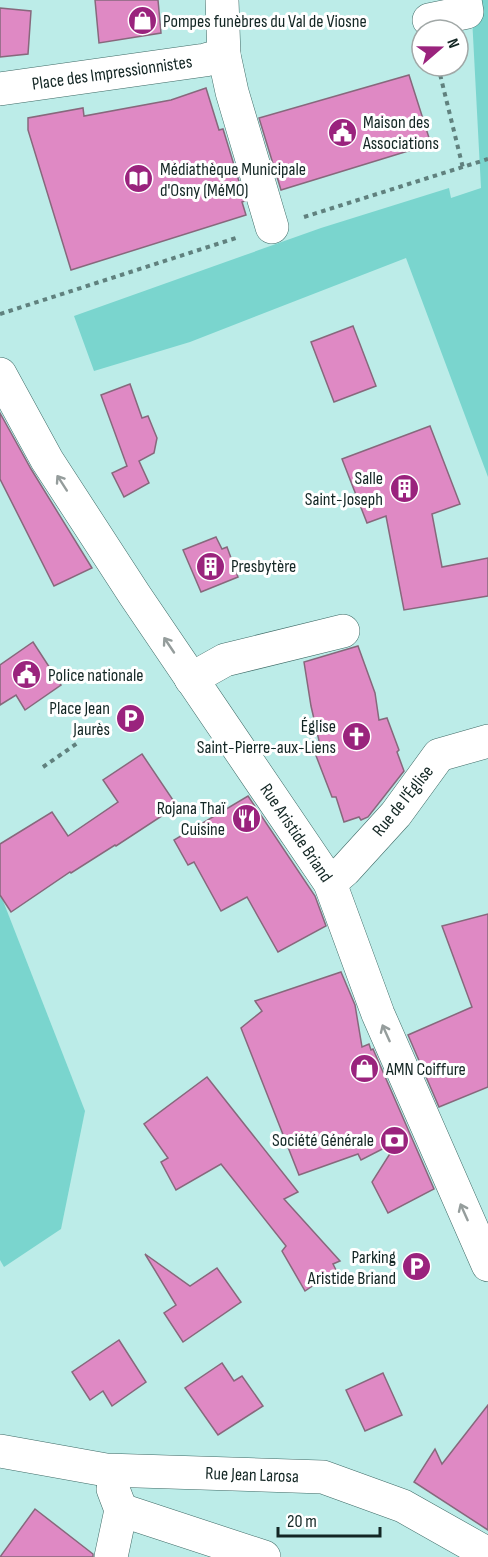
<svg xmlns="http://www.w3.org/2000/svg" width="488" height="1557" viewBox="0 0 488 1557" font-family="'Sofia Sans Condensed',sans-serif">
<rect width="100%" height="100%" fill="#bcece8"/>
<!-- green -->
<g fill="#7ad5ce">
<path d="M473,0H488V477L406,258L190,342L94,371L74,316L321,228L449,188L451,198L481,188L472,17Z"/>
<path d="M0,893L85,1111L61,1229L4,1267L0,1260Z"/>
</g>
<!-- building -->
<g fill="#df89c4" stroke="#87687c" stroke-width="1.5">
<path d="M95,0H158L161,33L99,43Z"/>
<path d="M0,8L31,11L28,54L0,57Z"/>
<path d="M409,75L431,144L281,190L259,118Z"/>
<path d="M206,88L219,130L223,129L245,201L242,202L246,215L71,270L28,130V118L83,108L84,116L171,100Z"/>
<path d="M353,326L376,386L334,402L311,342Z"/>
<path d="M130,384L142,418L148,416L157,438L154,453L139,461L149,483L124,497L112,473L127,466L101,395Z"/>
<path d="M0,413L31,469L92,568L54,586L0,479Z"/>
<path d="M430,426L460,504L432,514L442,567L488,558V596L404,610L386,516L367,523L342,459Z"/>
<path d="M216,537L222,549L227,547L238,577L201,592L183,550Z"/>
<path d="M33,642L61,685L25,710L16,695L0,705V665Z"/>
<path d="M358,646L375,693L379,720L387,718L399,750L397,752L404,771L368,817L361,820L359,817L344,822L336,797H332L313,748L320,745L311,706L304,662Z"/>
<path d="M142,754L177,806L116,846L115,845L71,873L70,872L11,912L0,895V844L52,812L68,836L118,802L103,780Z"/>
<path d="M248,796L315,896L326,926L278,952L247,897L221,911L194,862L188,865L174,840Z"/>
<path d="M488,914V1087L439,1107L408,1035L472,1007L442,926Z"/>
<path d="M341,972L355,1005L362,1047L369,1044L371,1050L373,1049L434,1189L388,1213L372,1182L398,1141L361,1160L358,1154L299,1175L241,1028L262,1011L255,1001Z"/>
<path d="M207,1077L298,1192L284,1199L340,1261L333,1264L336,1270L305,1291L282,1251L286,1246L221,1164L176,1190L161,1162L168,1158L144,1124Z"/>
<path d="M145,1254L190,1286L217,1268L241,1302L183,1342L164,1313L176,1305Z"/>
<path d="M119,1340L146,1382L112,1406L103,1391L90,1400L72,1372Z"/>
<path d="M222,1363L234,1381L242,1376L263,1406L218,1435L185,1388Z"/>
<path d="M383,1373L402,1415L365,1431L346,1390Z"/>
<path d="M488,1405V1530L414,1482L435,1449L442,1464Z"/>
<path d="M35,1509L93,1554V1557H0Z"/>
</g>
<g fill="none" stroke-linecap="round" stroke-linejoin="round">
<defs>
<g id="minor">
<path d="M222,0L224,55L232,92L272,227"/>
<path d="M429,20L467,12L465,0"/>
<path d="M0,89L205,60L224,55"/>
<path d="M0,374L47,460L134,594L330,883L378,1014L488,1265"/>
<path d="M191,679L225,660L343,631"/>
<path d="M330,883L345,870L396,814L439,755L488,741"/>
<path d="M0,1451L106,1470L323,1477L403,1506L488,1554"/>
<path d="M121,1510L264,1557"/>
<path d="M111,1557L121,1510L113,1489"/>
</g>
</defs>
<!-- minor casing -->
<use href="#minor" stroke="#3e6a66" stroke-width="34"/>
<!-- path -->
<g stroke="#60817e" stroke-width="4" stroke-dasharray="4.5 4.5" stroke-linecap="butt">
<path d="M438,66L463,168"/>
<path d="M304,217L488,159"/>
<path d="M0,314L239,237"/>
<path d="M43,767L79,742"/>
</g>
<!-- minor -->
<use href="#minor" stroke="#fff" stroke-width="33"/>
</g>
<!-- one-way arrows -->
<defs><path id="oneway-shaft" d="M-6 0H5M1.5-3L5.5 0L1.5 3" fill="none" stroke-width="1.6" stroke-linecap="round" stroke-linejoin="round" transform="scale(1.5)"/></defs>
<g stroke="#959d9c">
<use href="#oneway-shaft" transform="translate(62 483) rotate(-123)"/>
<use href="#oneway-shaft" transform="translate(169 645) rotate(-124)"/>
<use href="#oneway-shaft" transform="translate(386 1033) rotate(-114)"/>
<use href="#oneway-shaft" transform="translate(464 1212) rotate(-114)"/>
</g>
<!-- icons -->
<defs>
<symbol id="shop-disc" viewBox="-11 -11 22 22"><circle r="9.5" fill="#9a237d" stroke="#fff"/><path d="M-5-2.5h2.3a2.7 3.5 0 0 1 5.4 0H5L5.5 6h-11ZM-1.5-2.5h3a1.5 2.3 0 0 0-3 0Z" fill="#fff"/></symbol>
<symbol id="civic-disc" viewBox="-11 -11 22 22"><circle r="9.5" fill="#9a237d" stroke="#fff"/><path d="M-.6-6.5H3V-4.5H.6V-3L4-1V1h2V6H-6V1h2V-1L-.6-3ZM-1.2 2.5V6h2.4V2.5Z" fill="#fff"/></symbol>
<symbol id="library-disc" viewBox="-11 -11 22 22"><circle r="9.5" fill="#9a237d" stroke="#fff"/><path d="M-6-4Q-3-5.5-.7-3.5V5Q-3 3-6 4ZM6-4Q3-5.5 .7-3.5V5Q3 3 6 4Z" fill="#fff"/></symbol>
<symbol id="building-disc" viewBox="-11 -11 22 22"><circle r="9.5" fill="#9a237d" stroke="#fff"/><path d="M-4-6H4V6H1V3H-1V6H-4ZM-2.5-4.3h1.7v1.8h-1.7ZM.8-4.3h1.7v1.8H.8ZM-2.5-1h1.7V.8h-1.7ZM.8-1h1.7V.8H.8Z" fill="#fff"/></symbol>
<symbol id="parking-disc" viewBox="-11 -11 22 22"><circle r="9.5" fill="#9a237d" stroke="#fff"/><path d="M-3.5-5.5H1a3.5 3.5 0 0 1 0 7H-1V5.5H-3.5ZM-1-3.4V-.6H.8a1.4 1.4 0 0 0 0-2.8Z" fill="#fff"/></symbol>
<symbol id="church-disc" viewBox="-11 -11 22 22"><circle r="9.5" fill="#9a237d" stroke="#fff"/><path d="M-1.2-6h2.4v3.5h3.3v2.4h-3.3V6h-2.4V-.1h-3.3v-2.4h3.3Z" fill="#fff"/></symbol>
<symbol id="restaurant-disc" viewBox="-11 -11 22 22"><circle r="9.5" fill="#9a237d" stroke="#fff"/><path d="M-5-6h1v4h1v-4h1v4h1v-4h1v5L-1.5 .5V6h-2V.5L-5-1ZM5-6V6H3V1.5H1.5Q1.5-4 5-6Z" fill="#fff"/></symbol>
<symbol id="bank-disc" viewBox="-11 -11 22 22"><circle r="9.5" fill="#9a237d" stroke="#fff"/><path d="M-6-4H6V4H-6ZM0-2.3a2.3 2.3 0 1 0 0 4.6a2.3 2.3 0 1 0 0-4.6Z" fill="#fff"/></symbol>
</defs>
<g fill-rule="evenodd">
<use href="#shop-disc" x="126" y="4" width="33" height="33"/>
<use href="#civic-disc" x="326" y="116" width="33" height="33"/>
<use href="#library-disc" x="122" y="162" width="33" height="33"/>
<use href="#building-disc" x="388" y="472" width="33" height="33"/>
<use href="#building-disc" x="194" y="550" width="33" height="33"/>
<use href="#civic-disc" x="10" y="658" width="33" height="33"/>
<use href="#parking-disc" x="114" y="702" width="33" height="33"/>
<use href="#church-disc" x="340" y="720" width="33" height="33"/>
<use href="#restaurant-disc" x="230" y="802" width="33" height="33"/>
<use href="#shop-disc" x="348" y="1052" width="33" height="33"/>
<use href="#bank-disc" x="378" y="1124" width="33" height="33"/>
<use href="#parking-disc" x="400" y="1250" width="33" height="33"/>
</g>
<g text-anchor="middle" dominant-baseline="central" stroke-width="6" stroke-linejoin="round" paint-order="stroke">
<!-- poi labels -->
<g font-size="18" fill="#132624" stroke="#fff" text-anchor="start">
<text x="163" y="21">Pompes funèbres du Val de Viosne</text>
<text x="363" y="122">Maison des<tspan x="363" dy="21">Associations</tspan></text>
<text x="160" y="169">Médiathèque Municipale<tspan x="160" dy="21">d'Osny (MéMO)</tspan></text>
<text x="383" y="478" text-anchor="end">Salle<tspan x="383" dy="21">Saint-Joseph</tspan></text>
<text x="231" y="566">Presbytère</text>
<text x="48" y="675">Police nationale</text>
<text x="110" y="708" text-anchor="end">Place Jean<tspan x="110" dy="21">Jaurès</tspan></text>
<text x="336" y="726" text-anchor="end">Église<tspan x="336" dy="21">Saint-Pierre-aux-Liens</tspan></text>
<text x="225" y="808" text-anchor="end">Rojana Thaï<tspan x="225" dy="21">Cuisine</tspan></text>
<text x="386" y="1069">AMN Coiffure</text>
<text x="374" y="1140" text-anchor="end">Société Générale</text>
<text x="396" y="1257" text-anchor="end">Parking<tspan x="396" dy="21">Aristide Briand</tspan></text>
</g>
<!-- street labels -->
<g font-size="18" fill="#132624" stroke="#fff">
<text transform="translate(112 73) rotate(-8)">Place des Impressionnistes</text>
<text transform="translate(403 801) rotate(-51)">Rue de l'Église</text>
<text transform="translate(296 833) rotate(56)">Rue Aristide Briand</text>
<text transform="translate(252 1475) rotate(2)">Rue Jean Larosa</text>
</g>
</g>
<!-- north arrow -->
<g transform="translate(440 48) rotate(70)"><circle r="28" fill="#ffffff" stroke="#a1a8a7" stroke-width="1.5"/>
<path d="M0-4.5L10 22L0 15L-10 22Z" fill="#9a237d"/>
<text y="-9" font-size="16" font-weight="bold" text-anchor="middle" fill="#132624">N</text>
</g>
<!-- scale -->
<path d="M278 1527v9h102v-9" fill="none" stroke="#132624" stroke-width="3"/>
<text x="287" y="1527" font-size="18" fill="#132624" stroke="#ffffff" stroke-width="4.5" paint-order="stroke">20 m</text>
</svg>
